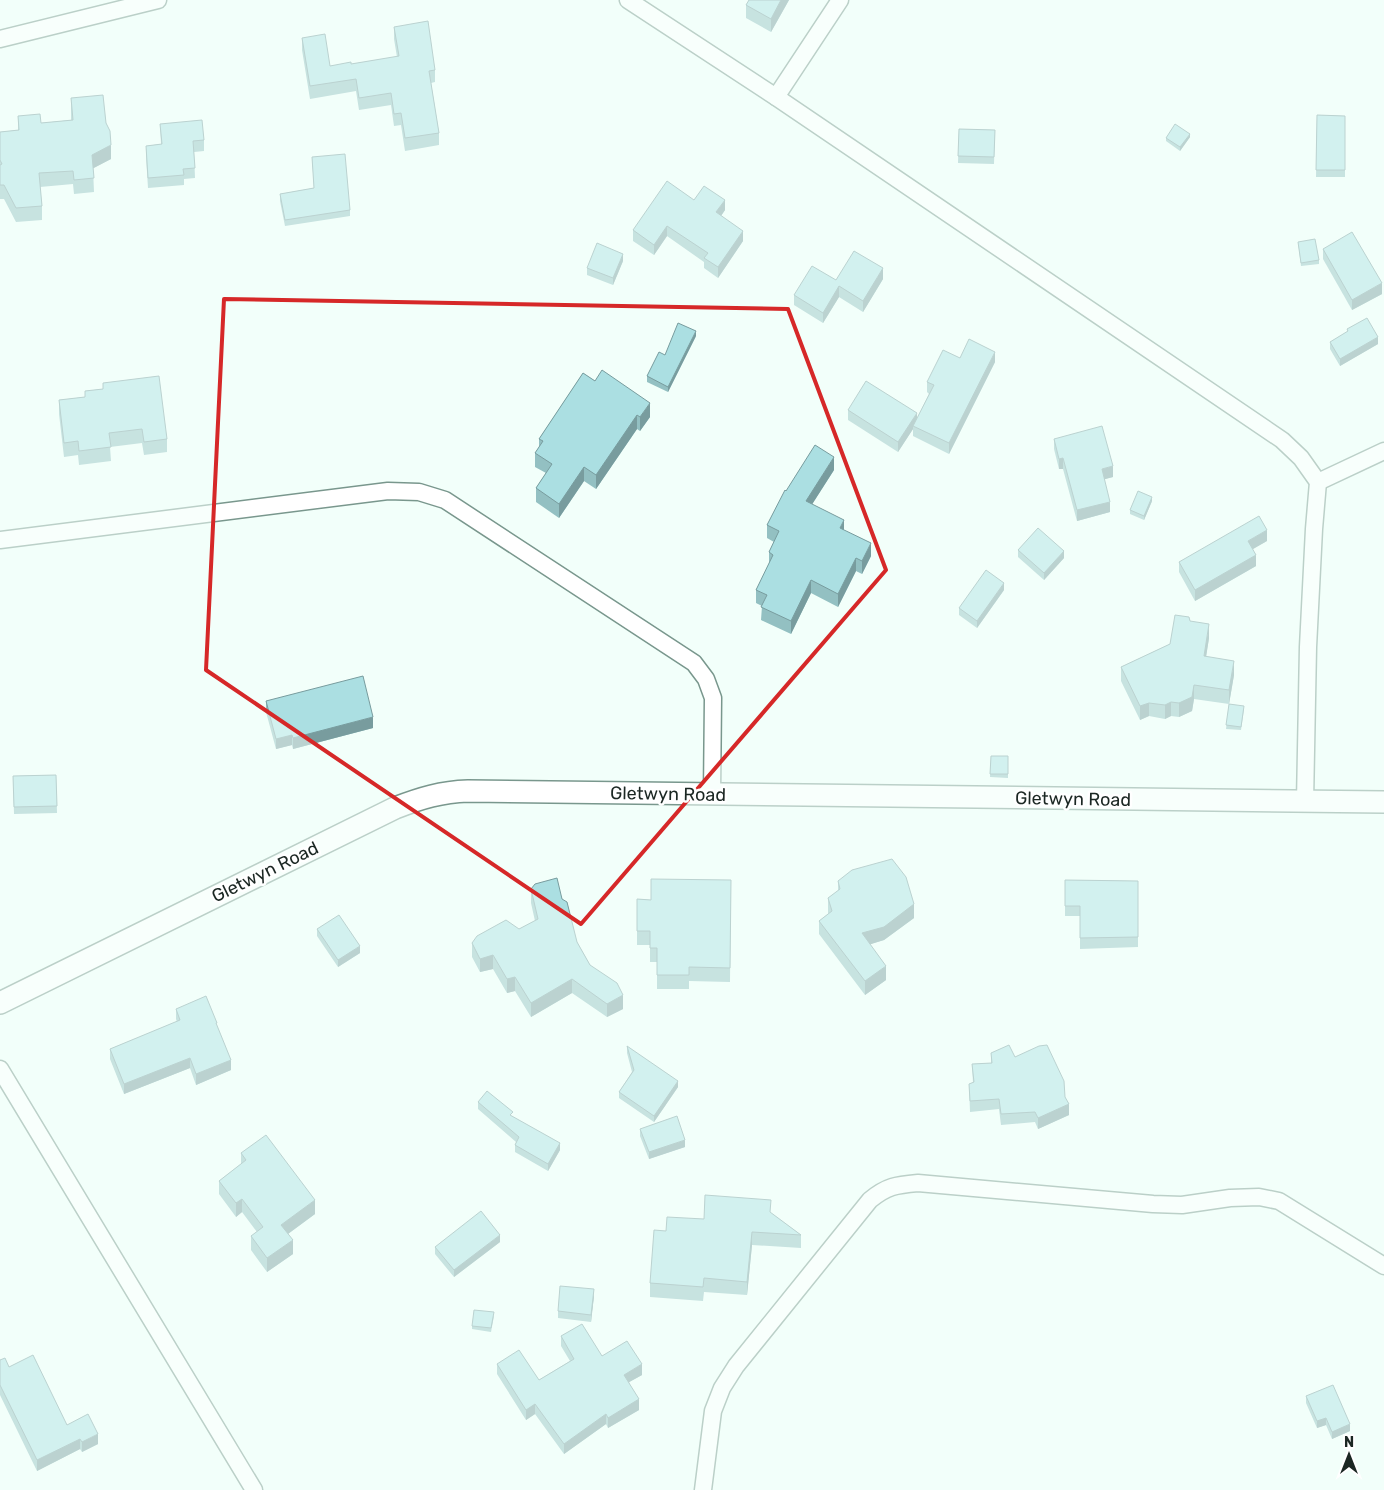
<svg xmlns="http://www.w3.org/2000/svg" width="1384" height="1490" viewBox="0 0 1384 1490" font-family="Rubik,sans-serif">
<rect width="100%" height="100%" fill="#f2fffa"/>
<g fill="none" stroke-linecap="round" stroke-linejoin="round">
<defs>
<g id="minor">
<path d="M628,0L776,97L1282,440L1301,458L1318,482L1314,529L1308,647L1305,802"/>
<path d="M0,39L158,0"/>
<path d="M776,97L840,0"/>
<path d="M1318,482L1384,451"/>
<path d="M0,540L388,491L419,492L445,500L694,663L706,679L713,698L712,794"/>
<path d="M0,1069L254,1490"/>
<path d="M703,1490L713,1411L722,1388L736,1366L870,1200C887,1186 896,1185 918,1183L1153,1204L1182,1205L1230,1198L1259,1197L1279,1201L1384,1266"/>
</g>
<path id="tertiary" d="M0,1003L395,808C421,798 441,792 468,791L1384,802"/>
</defs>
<!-- minor casing -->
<use href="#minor" stroke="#79978d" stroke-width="19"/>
<!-- tertiary casing -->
<use href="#tertiary" stroke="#79978d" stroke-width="24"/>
<!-- minor -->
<use href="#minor" stroke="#fff" stroke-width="16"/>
<!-- tertiary -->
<use href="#tertiary" stroke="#fff" stroke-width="21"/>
</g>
<!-- wall -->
<g fill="#93c0c2">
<path d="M749,0H789L771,32L746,18V5Z"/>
<path d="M394,27L435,70V82L431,83L439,133V145L405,151L401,125L394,126L391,105L359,110L356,91L310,99L302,50V38L330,66L351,64L397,57L394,39Z"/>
<path d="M71,98L106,123L111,159L93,168L94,192L74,194L73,184L40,187L42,206V220L16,222L4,199H0V132L18,130V116L41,123L71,120Z"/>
<path d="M1317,115L1345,116V177H1316Z"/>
<path d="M160,124L204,140V151L194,152L195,178L184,179V185L148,188L146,156V146L161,144Z"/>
<path d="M959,129L995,130L994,164L958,163Z"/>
<path d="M1190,137L1180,151L1166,141V138Z"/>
<path d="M312,157L350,210V216L285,226L280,201V194L314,188Z"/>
<path d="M694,200L725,210L721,216L743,241L718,278L704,268V262L667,236L654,255L633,241V230Z"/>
<path d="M1298,242L1319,260V264L1301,266Z"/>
<path d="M1323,249L1382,294L1352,310L1323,259Z"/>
<path d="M623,261L613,285L587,275V268Z"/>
<path d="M883,279L863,312L839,297L823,323L794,305V295L836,280Z"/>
<path d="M1347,329L1378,344L1340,366L1330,349V342L1347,332Z"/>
<path d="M696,336L668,392L647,382V376L665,355Z"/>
<path d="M960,358L995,362L949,454L913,436V429L898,452L848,420V410L917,419L929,394L927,392V382Z"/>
<path d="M583,373L650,417L640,431L637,429L596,489L584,481L559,518L536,502V488L546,473L535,467V453L539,447V439Z"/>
<path d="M103,383L167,439V452L144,455L142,443L110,447L111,461L79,465L78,455L64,457L59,414V400L85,397V391L103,389Z"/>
<path d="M1054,439L1113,477L1104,479L1110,512L1077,521L1063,469H1059L1054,449Z"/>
<path d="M834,470L812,504L844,530L871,556L862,574L856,571L838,607L811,593L791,634L761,620L762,606L756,603V590L769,564V552L774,542L767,538V525L786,491Z"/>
<path d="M1152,501L1144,520L1130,514V510Z"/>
<path d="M1267,541L1252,549L1256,566L1195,601L1179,572V562Z"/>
<path d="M1018,550L1064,558L1044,580L1018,557Z"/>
<path d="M1004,590L977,628L959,615V608Z"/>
<path d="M1190,621L1209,638L1206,656L1234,675L1229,704L1244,709L1241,730L1226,729L1229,704L1194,699L1192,711L1179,717L1171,716L1165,719L1149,716L1140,720L1121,681V667L1170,644Z"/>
<path d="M266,701L373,728L293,749L292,745L276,749L266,712Z"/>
<path d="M991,756H1008V778L990,777Z"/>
<path d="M56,775L57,813L14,814L13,776Z"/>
<path d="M731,880L730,982L689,981V989H657V962H650V945H637V899L651,900Z"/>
<path d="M1065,880L1138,881V947L1080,949V916H1065Z"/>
<path d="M838,881L914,918L884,940L870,944L886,980L865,995L819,934V921L828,914V898L838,891Z"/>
<path d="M531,889L562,899L577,942L590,965L623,1009L607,1017L572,993L531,1017L515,991L507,993L493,969L480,972L472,957V943L519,929L535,921L531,903Z"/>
<path d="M317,929L360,953L338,967L317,936Z"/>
<path d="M176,1009L217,1027L231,1070L196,1085L190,1068L124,1094L110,1059V1049L177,1022L176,1019Z"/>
<path d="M627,1046L678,1087L654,1122L619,1098V1092L632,1072L627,1053Z"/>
<path d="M991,1053L1015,1057L1065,1097L1069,1115L1038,1129L1035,1122L1001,1125L999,1109L970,1112L969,1084L973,1083L972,1064L991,1063Z"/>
<path d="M478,1102L513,1117L560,1150L548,1171L515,1152V1145L516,1142L478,1109Z"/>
<path d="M640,1129L685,1147L649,1159L640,1136Z"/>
<path d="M241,1153L315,1214L288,1234L293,1254L267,1272L251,1250V1236L257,1232L242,1212L236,1217L219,1194V1181L241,1164Z"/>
<path d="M771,1213L801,1235V1248L752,1245L747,1295L704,1292L703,1301L650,1297V1283L666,1231L704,1219Z"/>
<path d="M500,1242L454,1277L435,1254V1247Z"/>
<path d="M594,1296L591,1322L558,1318V1311Z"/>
<path d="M494,1316L491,1332L472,1329V1326Z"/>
<path d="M561,1336L642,1375L629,1382L639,1410L608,1428L606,1424L564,1454L535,1414L526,1420L497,1374V1364L539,1380L570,1361L561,1346Z"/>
<path d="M0,1360L9,1367L67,1425L98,1444L82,1452L80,1449L37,1471L0,1395Z"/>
<path d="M1306,1396L1350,1431L1332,1439L1326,1425L1317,1428L1306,1403Z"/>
</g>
<!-- shaded-wall -->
<g fill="#789c9e">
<path d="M781,0H789L771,32V19Z"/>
<path d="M1190,134V137L1180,151V147Z"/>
<path d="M111,145V159L92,169V155Z"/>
<path d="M725,200V210L716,223V212Z"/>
<path d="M667,226V236L654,255V245Z"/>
<path d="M743,231V241L718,278V267Z"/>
<path d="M623,254V261L613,285V278Z"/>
<path d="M883,268V279L863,312V301Z"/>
<path d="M1382,283V294L1352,310V300Z"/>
<path d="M839,286V297L823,323V313Z"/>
<path d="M696,331V336L668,392V387Z"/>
<path d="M1378,337V344L1340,366V359Z"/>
<path d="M995,352V362L949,454V443Z"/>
<path d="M650,403V417L640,431V417Z"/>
<path d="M917,413V424L913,426V429L898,452V442Z"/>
<path d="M637,415V429L596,489V475Z"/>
<path d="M834,457V470L806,514V501Z"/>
<path d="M1063,458V469H1059V459Z"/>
<path d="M1113,466V477L1102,480V469Z"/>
<path d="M584,467V481L559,518V504Z"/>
<path d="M1152,497V501L1144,520V516Z"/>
<path d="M1110,502V512L1077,521V510Z"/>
<path d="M844,520V533L840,528Z"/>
<path d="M1267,530V541L1248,552V541Z"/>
<path d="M871,543V556L862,574V561Z"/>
<path d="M1064,551V558L1044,580V573Z"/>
<path d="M1256,555V566L1195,601V590Z"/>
<path d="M856,558V571L838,607V594Z"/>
<path d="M811,580V593L791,634V621Z"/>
<path d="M1004,583V590L977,628V621Z"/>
<path d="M1209,624V638L1204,670V656Z"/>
<path d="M1234,661V675L1229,704V690Z"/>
<path d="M1194,685V699L1192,711L1179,717V703Z"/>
<path d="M1171,702V716L1165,719V705Z"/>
<path d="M1149,703V716L1140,720V706Z"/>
<path d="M373,717V728L293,749V738Z"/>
<path d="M292,735V745L276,749V739Z"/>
<path d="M914,904V918L884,940L862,947V933Z"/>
<path d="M360,946V953L338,967V960Z"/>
<path d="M493,955V969L480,972V959Z"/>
<path d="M886,966V980L865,995V981Z"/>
<path d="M515,977V991L507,993V979Z"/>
<path d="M572,979V993L531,1017V1003Z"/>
<path d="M623,995V1009L607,1017V1004Z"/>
<path d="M190,1058V1068L124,1094V1084Z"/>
<path d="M231,1060V1070L196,1085V1074Z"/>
<path d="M678,1081V1087L654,1122V1116Z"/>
<path d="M1069,1104V1115L1038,1129V1118Z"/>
<path d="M685,1140V1147L649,1159V1152Z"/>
<path d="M560,1143V1150L548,1171V1164Z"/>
<path d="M242,1199V1212L236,1217V1203Z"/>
<path d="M315,1200V1214L281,1239V1225Z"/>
<path d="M752,1232V1245L747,1295V1282Z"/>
<path d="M500,1235V1242L454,1277V1270Z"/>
<path d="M293,1240V1254L267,1272V1258Z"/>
<path d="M594,1289V1296L591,1322V1315Z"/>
<path d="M642,1364V1375L624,1385V1375Z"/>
<path d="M639,1399V1410L608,1428V1418Z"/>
<path d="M535,1404V1414L526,1420V1410Z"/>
<path d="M606,1414V1424L564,1454V1444Z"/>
<path d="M1326,1418V1425L1317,1428V1421Z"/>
<path d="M1350,1424V1431L1332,1439V1432Z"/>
<path d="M98,1434V1444L82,1452V1442Z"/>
<path d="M80,1439V1449L37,1471V1460Z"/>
</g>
<!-- building -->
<g fill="#abdfe2" stroke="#789c9e">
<path d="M749,0H781L771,19L746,5Z"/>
<path d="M428,21L435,70L429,71L439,133L405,138L401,113L394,114L391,93L359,98L356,79L310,86L302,38L325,34L330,66L351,62V64L399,56L394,27Z"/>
<path d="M103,95L106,123L110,131L111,145L92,155L94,178L74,180L73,171L39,173L42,206L16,208L4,185H0V165L2,164L0,160V132L19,130L18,116L40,114L41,123L73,120L71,98Z"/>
<path d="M1317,115L1345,116V170H1316Z"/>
<path d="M202,120L204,140L193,141L195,168L183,169L184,175L148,178L146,146L162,144L160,124Z"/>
<path d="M1175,124L1190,134L1180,147L1166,138Z"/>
<path d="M959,129L995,130L994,157L958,156Z"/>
<path d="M345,154L350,210L285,220L280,194L314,188L312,157Z"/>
<path d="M667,181L694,200L704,186L725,200L716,212L743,231L718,267L704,258L708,253L667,226L654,245L633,230Z"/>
<path d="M1352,232L1382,283L1352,300L1323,249Z"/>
<path d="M1315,239L1319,260L1301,263L1298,242Z"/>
<path d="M597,243L623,254L613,278L587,268Z"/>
<path d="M854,251L883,268L863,301L839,286L823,313L794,295L812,266L836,280Z"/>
<path d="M1367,318L1378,337L1340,359L1330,342L1348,331L1347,329Z"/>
<path d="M678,323L696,331L668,387L647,376L659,352L665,355Z"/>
<path d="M969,339L995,352L949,443L913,426L934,385L927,382L943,350L960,358Z"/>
<path d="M602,370L650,403L640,417L637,415L596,475L584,467L559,504L536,488L552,464L535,453L543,441L539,439L583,373L595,381Z"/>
<path d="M159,376L167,439L144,442L142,429L109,433L111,447L79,451L78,441L64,443L59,400L85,397V391L103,389V383Z"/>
<path d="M866,381L917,413L898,442L848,410Z"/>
<path d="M1102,426L1113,466L1102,469L1110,502L1077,510L1063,458L1059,459L1054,439Z"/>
<path d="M815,445L834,457L806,501L844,520L840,528L871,543L862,561L856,558L838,594L811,580L791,621L761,607L767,595L756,590L773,555L769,552L779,531L767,525L785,490L786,491Z"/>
<path d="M1138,491L1152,497L1144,516L1130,510Z"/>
<path d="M1259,516L1267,530L1248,541L1256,555L1195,590L1179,562Z"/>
<path d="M1038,528L1064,551L1044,573L1018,550Z"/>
<path d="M986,570L1004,583L977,621L959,608Z"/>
<path d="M1175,615L1189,617L1190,621L1209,624L1204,656L1234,661L1229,690L1194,685L1192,697L1179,703L1171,702L1165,705L1149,703L1140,706L1121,667L1170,644Z"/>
<path d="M363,676L373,717L293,738L292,735L276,739L266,701Z"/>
<path d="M1229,704L1244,706L1241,727L1226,725Z"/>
<path d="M991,756H1008V774H990Z"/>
<path d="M56,775L57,806L14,807L13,776Z"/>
<path d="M892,859L906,877L914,904L884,927L862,933L886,966L865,981L819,921L832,911L828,898L840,889L838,881L852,870Z"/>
<path d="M557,878L562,899L567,902L577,942L590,965L617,983L623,995L607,1004L572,979L531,1003L515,977L507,979L493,955L480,959L472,943L477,936L506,920L519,929L538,919L531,889L535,884Z"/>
<path d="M651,879L731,880L730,968L689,967V975H657V948H650V931H637V899L651,900Z"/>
<path d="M1065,880L1138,881V937L1080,938V906H1065Z"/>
<path d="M339,915L360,946L338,960L317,929Z"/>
<path d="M206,996L217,1023H216L231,1060L196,1074L190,1058L124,1084L110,1049L180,1020L176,1009Z"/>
<path d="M1009,1045L1015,1057L1039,1046L1047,1045L1064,1081L1065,1097L1069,1104L1038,1118L1035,1112L1001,1114L999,1099L970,1101L969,1084L974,1082L972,1064L992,1063L991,1053Z"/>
<path d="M627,1046L678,1081L654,1116L619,1092L634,1070Z"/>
<path d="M487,1091L513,1112L510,1115L560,1143L548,1164L515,1145L519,1137L478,1102Z"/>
<path d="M677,1116L685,1140L649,1152L640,1129Z"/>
<path d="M266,1135L315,1200L281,1225L293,1240L267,1258L251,1236L263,1227L242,1199L236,1203L219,1181L246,1160L241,1153Z"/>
<path d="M705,1195L771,1200L770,1212L801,1235L752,1232L747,1282L704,1278L703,1287L650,1283L654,1230L666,1231L667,1217L704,1219Z"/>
<path d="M481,1211L500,1235L454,1270L435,1247Z"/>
<path d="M560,1286L594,1289L591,1315L558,1311Z"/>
<path d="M474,1310L494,1312L491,1328L472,1326Z"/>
<path d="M582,1324L602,1356L627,1341L642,1364L624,1375L639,1399L608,1418L606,1414L564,1444L535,1404L526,1410L497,1364L519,1350L539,1380L574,1359L561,1336Z"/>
<path d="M33,1355L67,1425L88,1414L98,1434L82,1442L80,1439L37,1460L0,1385V1360L5,1358L9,1367Z"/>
<path d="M1333,1385L1350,1424L1332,1432L1326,1418L1317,1421L1306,1396Z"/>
</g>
<!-- marked area -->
<path d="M0 0H1384V1490H0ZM224,299L788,309L886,570L581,924L206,670Z" fill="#f2fffa" fill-opacity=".55" fill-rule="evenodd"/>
<path fill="none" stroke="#d62828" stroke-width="4" stroke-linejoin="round" d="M224,299L788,309L886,570L581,924L206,670Z"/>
<g text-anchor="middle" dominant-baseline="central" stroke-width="5" stroke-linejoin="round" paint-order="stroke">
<!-- street labels -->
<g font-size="18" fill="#1b2723" stroke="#fff">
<text transform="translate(668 794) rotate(1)">Gletwyn Road</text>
<text transform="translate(1073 799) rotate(1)">Gletwyn Road</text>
<text transform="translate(265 872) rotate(-26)">Gletwyn Road</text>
</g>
</g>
<!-- north arrow -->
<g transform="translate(1349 1455)" stroke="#ffffff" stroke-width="4" paint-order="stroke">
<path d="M0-4L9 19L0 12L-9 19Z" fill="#1b2723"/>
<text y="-8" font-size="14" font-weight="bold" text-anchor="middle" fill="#1b2723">N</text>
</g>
</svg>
